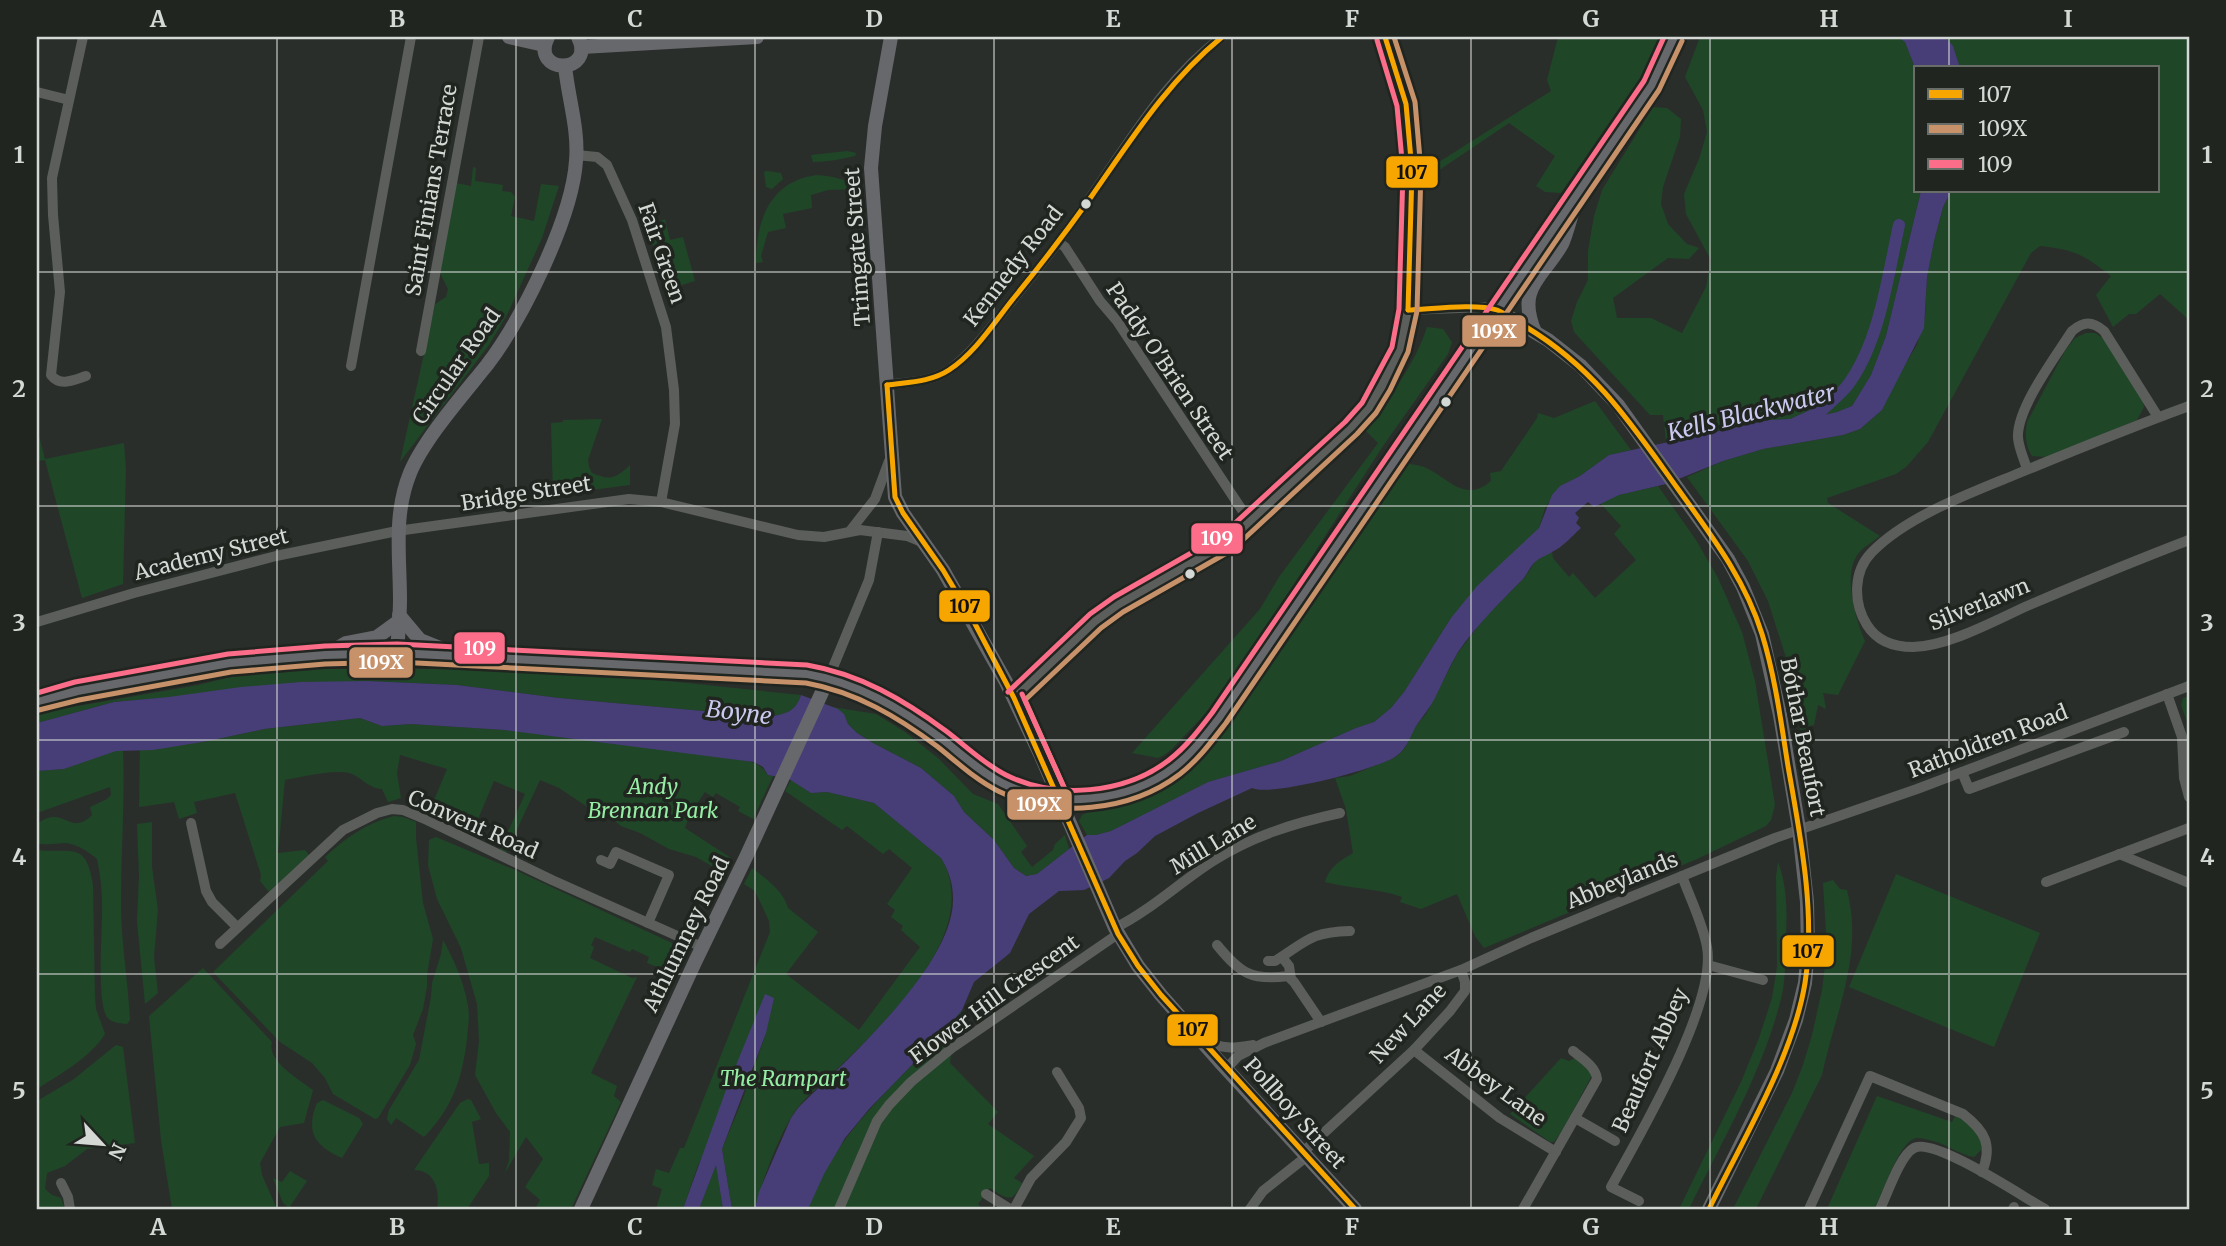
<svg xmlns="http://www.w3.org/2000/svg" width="2226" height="1246" viewBox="0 0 2226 1246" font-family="Merriweather,serif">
<rect width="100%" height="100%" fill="#2a2e2b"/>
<!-- green -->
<g fill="#204628">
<path d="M1558,37H1661L1642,75L1561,193L1545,192L1536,186L1555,156L1509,123L1432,175L1428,191L1420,174L1551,91L1547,80Z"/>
<path d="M1700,37H1898L1905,42L1916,70V191H1921L1886,336L1871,375L1852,406L1837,412L1824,415L1819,406L1790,419L1769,420L1666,441L1663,415H1650L1574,332L1571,321L1577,302L1588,280V251L1594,216L1602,190L1653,107L1667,108L1681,119L1680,137L1663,187L1661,204L1668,224L1687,244L1699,248L1689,259L1668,258L1613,298L1617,318H1651L1682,333L1706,287L1711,260L1686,214L1684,194L1699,159L1707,132L1703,110L1685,77Z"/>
<path d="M1945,37H2189V320L2160,294L2136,314H2129L2113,327L2096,295L2111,276C2083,254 2075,250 2040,246L2031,253L1928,442L1907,466L1896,474L1827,498L1828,503L1880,536C1873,542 1863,547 1858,554C1842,575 1856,620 1865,641L1838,695L1823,693L1826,709L1818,705L1814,725L1806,727L1817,787L1811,791L1790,670L1768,601L1748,561L1687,477L1723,461L1763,449L1843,435L1860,429L1882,410L1899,374L1917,345L1925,317L1927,277L1934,241L1943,207L1951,191H2158V68H1960L1953,47Z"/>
<path d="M847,151L856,153L855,156C841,159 827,162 813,162L811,155Z"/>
<path d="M473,167L476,168L475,181L503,185L502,191L511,192L515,197L511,216L534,221L541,184L559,186L542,238L508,313L489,345L400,462L435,304L446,297L448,289L440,273L456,183L471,186Z"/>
<path d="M767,171L781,173L783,179L772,189L766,187L764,172Z"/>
<path d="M817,175C832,176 847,180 861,186L862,189L828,190L811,195L812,208L783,214L786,228L768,232L761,256L763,262L756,263C756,220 770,181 817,175Z"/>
<path d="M665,219L670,240L683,237L695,281L666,290L647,226Z"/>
<path d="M1427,327L1443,329L1452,342L1448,354L1383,446L1269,623L1205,714L1171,750L1164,755L1158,758L1132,753L1260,609L1279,577L1378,443L1364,429C1389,398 1415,365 1427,327Z"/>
<path d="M2086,333H2095L2104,339L2143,401L2144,407L2137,420L2048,457L2032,456C2025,445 2025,434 2027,422L2065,351L2075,338Z"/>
<path d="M1595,401L1631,450L1609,455L1580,476L1560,486L1545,508L1539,528L1451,618L1404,692L1391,708L1374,722L1356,728L1281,761L1208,782L1111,831L1096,835H1087L1079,821L1082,815L1091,811L1125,804L1152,791L1183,773L1204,753L1242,703L1332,569L1407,463C1412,465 1419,465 1424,467C1448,477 1464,504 1491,481L1490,473L1501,471L1537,418L1538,413L1554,418Z"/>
<path d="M602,419L588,460L589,467L592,473C611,481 616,478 630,465V485L553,495L551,423L563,422V420Z"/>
<path d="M37,428L45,459L124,443L126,469L123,584L82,598L45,460L37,461Z"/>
<path d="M1658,486L1696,540L1718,578L1742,632L1755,681L1775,805L1771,820L1766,826L1697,859L1484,948L1475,936L1457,894L1421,909L1400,902L1402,897C1377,888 1351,889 1325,882C1330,866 1340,861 1353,853L1346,809L1335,778L1350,776L1386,761L1396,757L1405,748L1415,727L1426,714L1457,654L1470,637L1487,615L1525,577L1535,562L1545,554L1552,552L1553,558L1569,577L1573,573L1595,598L1636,560L1614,534L1621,526L1599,502L1618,495Z"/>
<path d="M302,669H468L639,678L801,695C795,713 786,713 769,717L559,698L457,685L367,681L114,702L37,723V716L61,709L198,685L234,676Z"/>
<path d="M2187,697L2189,703V769L2186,736L2189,727L2181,705L2183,698Z"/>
<path d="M832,707L876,714L905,732L938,758L973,794L998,804L1027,846L1021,852L1032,867L1053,850L1055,844L1065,835L1069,849L1037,874L1026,876L1014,868L994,840L964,812L954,796L921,768L873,743L857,733L848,724L844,714Z"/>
<path d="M360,718L382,726L411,724L505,730L730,758C745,761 759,760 768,775L773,776L753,819L738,811L740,807L716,793L713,797L705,792L690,814L685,828L731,858L724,873L696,857L669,849L640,833L621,826L601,810L595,812L559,788L540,780L506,853L500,849L525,794L494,781L473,831L430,810L447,769L400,755L397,773L401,798L388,802L382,789C370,789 363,779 352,774C338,768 301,777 285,780L278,853L305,850L309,855L269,892L260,881L261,875L235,793L194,802L197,813L179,819L174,802L139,807L140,750L208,741L264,729Z"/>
<path d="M115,750L123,751C125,801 121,852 121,902C121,942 128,981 130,1020L127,1024C120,1023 111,1023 107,1017C96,1000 103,926 102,903C102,888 100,874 97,859C89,852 77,844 66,843C55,843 47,846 37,843V824C64,803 69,838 92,815L90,807L107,799L111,795L110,787L37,813V771L64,769Z"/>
<path d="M791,780L811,793L827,792L874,803L941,858C985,932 882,1025 834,1072C821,1085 806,1096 796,1110C779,1134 762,1181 755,1209H732L722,1149L742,1101L766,1033L698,1165L683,1209H656L662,1189L652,1185L656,1169L669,1173L680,1148H684L770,932L769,921L755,891L744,884L752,868C766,879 783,890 788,908L818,932L786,974L859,1030L920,947L901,930L903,926L891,917L895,910L887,904L912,868L889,849L883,854L847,826L842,830L785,791Z"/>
<path d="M394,816L403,817L416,822V838L423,903L433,939L427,975V987L423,1009L413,1035L416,1044L410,1065L378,1118L375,1119L333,1094L325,1078L312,1063L280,1042L213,972L328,861L325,857C346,838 366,823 394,816Z"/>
<path d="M152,822V867L158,910L154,957L158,993L145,1004L137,921L139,876L137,824Z"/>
<path d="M436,837L515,870L687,950L677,975L647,963L649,957L632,949L630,952L595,937L591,945L594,947L590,958L632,978L637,977L591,1073L617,1086L614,1096L621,1102L571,1209H535L540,1200L525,1187L543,1159L526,1137L505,1173L509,1160L510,1132L496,1113L475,1075L479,1041L477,1004L461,948L437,899L428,865L429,840Z"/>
<path d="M37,850C72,854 86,840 93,885L95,998L96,1009L105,1034C90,1058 60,1074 37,1089Z"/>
<path d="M1778,862C1787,885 1787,911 1786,936C1785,957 1786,978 1781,999C1762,1074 1722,1141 1689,1209H1679L1741,1082L1759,1038L1772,998L1777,967L1776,876Z"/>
<path d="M1896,874L2040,933L1994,1047L1849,987Z"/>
<path d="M1833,880L1840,889L1847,890C1864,956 1835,1013 1822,1075L1756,1209H1733L1792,1093L1803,1065L1812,1035L1822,990L1827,949L1823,883Z"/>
<path d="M443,940C454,960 464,982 468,1006C470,1016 468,1028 467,1039C462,1079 453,1107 424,1137L396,1118L391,1125L387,1119L389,1110L419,1060L431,997L432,983L441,954Z"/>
<path d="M203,968L272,1042C266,1061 300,1080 313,1090L304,1123L280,1127L260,1163L262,1175L277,1209H172L161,1140L149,1016Z"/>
<path d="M962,1010L954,1032L950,1063L998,1112L988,1124L1034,1156L1014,1178L1022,1183C1012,1204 1007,1199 990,1188L978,1204L980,1206L978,1209H808C836,1126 909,1076 962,1010Z"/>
<path d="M116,1045L123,1047L135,1143L87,1149L65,1166L47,1173L45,1189L52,1195L61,1198L65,1209H37V1101L74,1079Z"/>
<path d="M1561,1058L1569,1061L1575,1058L1591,1073V1077L1562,1131L1554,1142H1550L1510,1114Z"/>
<path d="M1877,1096L1952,1122L1955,1116C1969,1122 1982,1133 1982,1149L1974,1157C1959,1155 1947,1144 1933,1141C1928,1140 1920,1137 1916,1138C1899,1141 1883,1194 1874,1209H1827Z"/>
<path d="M468,1099L471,1100L481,1119L472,1122L479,1164L489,1163V1176L467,1209H437C440,1192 436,1170 414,1170L460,1103Z"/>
<path d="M323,1100L359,1118L363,1124L342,1158C315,1146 305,1132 317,1103Z"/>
<path d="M716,1163L723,1209H699L714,1169Z"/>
<path d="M290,1171L307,1181L289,1208L283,1203L273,1178L282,1182Z"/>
</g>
<!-- water -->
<g fill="#473e78">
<path d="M1898,37H1945L1953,46L1960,68L1916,70L1905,42Z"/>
<path d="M1921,191H1951L1943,207L1934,241L1927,277L1924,328L1882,410L1860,429L1843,435L1763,449L1723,461L1666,484L1619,495L1594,507L1588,502L1575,513L1579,518L1576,523L1581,528C1572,536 1563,547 1552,552C1546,556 1540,557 1534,563C1529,568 1527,575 1522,580C1499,603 1477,625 1458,652C1449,667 1442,684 1434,700C1429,709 1422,717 1416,726C1410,737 1407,749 1395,757C1377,769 1270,797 1252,788L1198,813L1155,836L1137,853L1125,861L1109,878L1101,882L1084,890L1059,891L1029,914L1010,953L974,982L962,1010L945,1031L869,1109L845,1138L824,1174L808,1209H755L759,1192L791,1118L798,1108C843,1063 954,966 953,899C953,884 949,871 941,858L874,803L827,792L811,793L789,779L768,775L763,767L754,762L505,730L411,724L382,726L360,718L264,729L208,741L153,750L116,751L64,769L37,771V723L114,702L169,697L241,687L301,682L367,681L457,685L559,698L769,717C786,713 795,713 801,695L838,709L844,714L848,724L857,733L873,743L921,768L954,796L964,812L994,840L1014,868L1026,876L1037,874L1087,835H1096L1111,831L1208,782L1281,761L1356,728L1374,722L1391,708L1404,692L1451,618L1477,586L1539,528L1552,495L1560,486L1580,476L1609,455L1769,420L1790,419L1819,406L1824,415L1837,412L1852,406L1871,375L1886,336Z"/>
<path d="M765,994L774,998L766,1033L722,1149L732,1209H723L716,1165L699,1209H683L726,1090Z"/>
</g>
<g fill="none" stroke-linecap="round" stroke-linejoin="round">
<!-- canal -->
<path stroke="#473e78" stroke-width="12" d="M1812,421C1823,406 1840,397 1850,382C1880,339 1888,275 1899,225"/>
<!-- minor -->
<g stroke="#5b5e5b" stroke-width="10">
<path d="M83,37L52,178L53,215L60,292L51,375C60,387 74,380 86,376"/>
<path d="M37,92L69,100"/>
<path d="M576,155L597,157L607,165L632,220L666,327L674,390L675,424L661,502"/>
<path d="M1058,242L1065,247L1100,301L1117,321L1250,522"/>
<path d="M1408,310L1485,307L1499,311"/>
<path d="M421,351L479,37"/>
<path d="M351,366L411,37"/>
<path d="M887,385C907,382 931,382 949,370C973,353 992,326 1010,303C1043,263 1074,222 1103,179C1139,127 1171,75 1222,37"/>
<path d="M2189,406C2129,428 2070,452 2012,476C1968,494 1906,517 1872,552C1853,571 1853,603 1867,625C1877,641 1894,647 1913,647C1949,646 1994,621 2027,606C2081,583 2134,561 2189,540"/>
<path d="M2027,469C2024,459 2019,449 2018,438C2016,409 2056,356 2072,331C2084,321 2092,321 2104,331L2158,417"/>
<path d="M850,531L875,499L889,461"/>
<path d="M37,622L134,593L276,556L397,531L629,499L661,502L798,535L824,537L860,530L907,536L924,543"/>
<path d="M829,677L869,580L878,532"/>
<path d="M2167,694L2182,737L2184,778L2189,797"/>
<path d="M1014,698L1095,621L1118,605L1193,563L1226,543L1250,522L1351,428L1369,408L1383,385L1400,350L1408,310L1412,171L1406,104L1385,37"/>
<path d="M1962,772L1969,789L2124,732"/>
<path d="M191,823L206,891L212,902L237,927"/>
<path d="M2119,854L2189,883"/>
<path d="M601,860L610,864L616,852L669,875L648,923"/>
<path d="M2046,882L2189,828"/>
<path d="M1115,928C1151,910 1180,882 1213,861C1253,836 1294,823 1340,813"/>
<path d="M220,944L343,830L377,813L392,809L403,810L427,820L552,880L702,947"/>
<path d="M1217,945C1240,973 1251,981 1288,976L1294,982L1321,1022"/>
<path d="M1282,957L1289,966L1291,979"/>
<path d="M1268,961H1275C1307,941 1310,932 1350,931"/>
<path d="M1708,965L1763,980"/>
<path d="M1205,1040C1222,1050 1234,1048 1253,1045"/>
<path d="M1414,1050L1500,1118L1556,1152"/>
<path d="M1226,1069L1238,1056L1264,1043L1461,970L1531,938L1775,838L1917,789L2189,686"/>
<path d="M1575,1118L1615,1141"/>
<path d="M1302,1153L1414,1050L1450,1011L1465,991V982L1461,970"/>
<path d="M61,1183L68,1197L70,1209"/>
<path d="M986,1194L1010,1209"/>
<path d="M1639,1201L1611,1187C1640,1134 1717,1004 1707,947C1703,924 1690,898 1682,876"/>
<path d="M839,1209L877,1121L889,1105L911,1082L952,1048L1118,934"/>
<path d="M1014,1209L1031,1178L1066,1142L1081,1118L1079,1108L1057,1072"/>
<path d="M1250,1209L1263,1191L1306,1157"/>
<path d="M1523,1209L1597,1079C1596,1067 1582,1058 1573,1051"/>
<path d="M1809,1209L1870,1076L1963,1114C1985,1131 1993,1145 1982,1172"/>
<path d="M1880,1209C1887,1195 1900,1155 1914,1148C1934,1137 2023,1197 2045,1209"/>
<path d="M2013,1209L2014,1207"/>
</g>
<!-- major -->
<g stroke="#67686c" stroke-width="14">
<path d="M509,37L544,45"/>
<path d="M548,37C529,75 597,75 578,37"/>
<path d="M891,37L875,126L871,168L895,497L903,513L943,570L1006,682L1041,756L1115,928L1138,966L1161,995L1219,1061L1355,1209"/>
<path d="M582,47L757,37"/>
<path d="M1499,311L1548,340L1581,366L1618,405L1728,559L1743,587L1762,634L1780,715L1799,829L1807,902L1808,949L1805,983L1796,1020L1777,1071L1709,1209"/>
<path d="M1535,332C1516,287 1542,279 1562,244C1567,233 1570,219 1574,207"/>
<path d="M399,615L420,640L450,652"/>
<path d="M329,653L346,643L377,637L399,621"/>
<path d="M397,653C398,635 400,617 400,600C400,556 393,515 410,473C424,439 463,395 487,365C522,319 572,219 576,161C579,130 568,97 565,66"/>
<path d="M37,702L77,691L230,663L325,655L397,653L807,674C863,681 914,717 957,751C965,758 973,765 982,771C1034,809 1116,808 1168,772C1189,758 1204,738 1219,718L1652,85L1674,37"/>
<path d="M581,1209L695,962L746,857L829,677"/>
</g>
<defs>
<g id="bus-1">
<path d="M1385,37L1406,104L1412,171L1408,310"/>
<path d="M1408,310C1432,309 1476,303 1497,310C1507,314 1517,322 1526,327C1596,369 1632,425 1678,489C1711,535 1745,579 1762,634C1775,676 1781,722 1788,766C1800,835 1816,912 1805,983C1793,1057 1742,1141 1709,1209"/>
<path d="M887,385L895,497L903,513L943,570L974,622L1014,698L1118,934L1138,966L1161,995L1355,1209"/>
<path d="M887,385C908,382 931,382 949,370C975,353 993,324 1013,299C1040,266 1066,232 1091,197C1131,140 1167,82 1222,37"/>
</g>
<g id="bus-2">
<path d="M39,710L79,700L231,672L325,664L397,662L806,683C856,692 898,717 938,747C958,763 976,780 998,791C1054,819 1130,812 1180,774C1198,760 1212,741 1226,723L1659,90L1682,41"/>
<path d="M1067,794L1025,700L1101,628L1123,612L1232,550L1357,434L1376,413L1390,390L1408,352L1417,311L1421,171L1415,102L1394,37"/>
</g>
<g id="bus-3">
<path d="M1008,692L1090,614L1114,597L1221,536L1345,422L1362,403L1392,347L1399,309L1403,171L1397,106L1377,40"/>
<path d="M37,693L75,682L228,654L325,646L397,644L807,665C860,674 904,700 946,731C966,746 984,764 1006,775C1056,800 1125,794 1169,760C1186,747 1199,730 1212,713L1644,81L1664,37"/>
<path d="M1022,694L1067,794"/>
</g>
</defs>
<!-- bus-1 casing -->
<use href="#bus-1" stroke="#202520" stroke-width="10"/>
<!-- bus-2 casing -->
<use href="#bus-2" stroke="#202520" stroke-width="10"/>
<!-- bus-3 casing -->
<use href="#bus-3" stroke="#202520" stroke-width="10"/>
<!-- bus-1 -->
<use href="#bus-1" stroke="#f7a600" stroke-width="5"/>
<!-- bus-2 -->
<use href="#bus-2" stroke="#c7916a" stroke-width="5"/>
<!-- bus-3 -->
<use href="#bus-3" stroke="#fb6d88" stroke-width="5"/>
</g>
<!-- grid -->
<path fill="none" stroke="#d5d9d5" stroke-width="2" stroke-opacity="0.55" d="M277,37V1209M516,37V1209M755,37V1209M994,37V1209M1232,37V1209M1471,37V1209M1710,37V1209M1949,37V68M1949,191V1209M37,272H2189M37,506H2189M37,740H2189M37,974H2189"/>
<!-- markers -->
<g fill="#d5d9d5" stroke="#202520" stroke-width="2.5">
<circle cx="1086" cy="204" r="6"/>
<circle cx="1446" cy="402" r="6"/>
<circle cx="1190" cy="574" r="6"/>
</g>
<g text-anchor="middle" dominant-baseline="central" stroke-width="7" stroke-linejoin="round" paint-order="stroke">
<!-- street labels -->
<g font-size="21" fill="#d5d9d5" stroke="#202520">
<text transform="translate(431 190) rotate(-80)">Saint Finians Terrace</text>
<text transform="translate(857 247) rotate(-94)">Trimgate Street</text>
<text transform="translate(662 253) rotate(71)">Fair Green</text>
<text transform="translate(1013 266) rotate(-52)">Kennedy Road</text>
<text transform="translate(456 366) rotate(-55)">Circular Road</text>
<text transform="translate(1170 371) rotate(56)">Paddy O'Brien Street</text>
<text transform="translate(526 493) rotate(-9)">Bridge Street</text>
<text transform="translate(211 554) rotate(-14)">Academy Street</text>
<text transform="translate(1979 604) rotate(-22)">Silverlawn</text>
<text transform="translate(1803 737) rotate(79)">Bóthar Beaufort</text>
<text transform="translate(1988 741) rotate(-21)">Ratholdren Road</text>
<text transform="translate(473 824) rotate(24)">Convent Road</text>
<text transform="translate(1213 844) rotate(-31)">Mill Lane</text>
<text transform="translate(1622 880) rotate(-22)">Abbeylands</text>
<text transform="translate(686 934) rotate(-64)">Athlumney Road</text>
<text transform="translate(994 999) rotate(-36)">Flower Hill Crescent</text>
<text transform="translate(1408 1023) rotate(-47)">New Lane</text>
<text transform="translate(1650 1060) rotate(-66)">Beaufort Abbey</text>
<text transform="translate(1496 1086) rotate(36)">Abbey Lane</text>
<text transform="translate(1295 1113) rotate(48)">Pollboy Street</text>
</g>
<!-- park labels -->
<g font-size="21" font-style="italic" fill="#96eda4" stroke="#202520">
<text x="653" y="786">Andy<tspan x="653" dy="24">Brennan Park</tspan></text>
<text x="783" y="1078">The Rampart</text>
</g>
<!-- water labels -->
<g font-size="23" font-style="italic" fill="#cbc9ef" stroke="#202520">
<text transform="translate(1751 412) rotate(-14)">Kells Blackwater</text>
<text transform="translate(739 712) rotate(7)">Boyne</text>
</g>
</g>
<g stroke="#202520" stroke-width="2.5">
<rect x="1385" y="155" width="54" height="34" rx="7" fill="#f7a600"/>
<rect x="1461" y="314" width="66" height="34" rx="7" fill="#c7916a"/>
<rect x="1190" y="522" width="54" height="33" rx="7" fill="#fb6d88"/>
<rect x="938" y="589" width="53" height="34" rx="7" fill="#f7a600"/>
<rect x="453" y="631" width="53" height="34" rx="7" fill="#fb6d88"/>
<rect x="348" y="646" width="66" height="33" rx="7" fill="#c7916a"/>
<rect x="1006" y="788" width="67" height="33" rx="7" fill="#c7916a"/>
<rect x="1781" y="934" width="54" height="34" rx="7" fill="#f7a600"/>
<rect x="1166" y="1013" width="53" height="34" rx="7" fill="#f7a600"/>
</g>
<g font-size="19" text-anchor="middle" font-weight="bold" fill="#fff">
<text x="1494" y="338">109X</text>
<text x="1217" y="545">109</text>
<text x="480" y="655">109</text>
<text x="381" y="669">109X</text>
<text x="1039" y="811">109X</text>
</g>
<g font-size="19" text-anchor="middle" font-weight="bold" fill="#111">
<text x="1412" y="179">107</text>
<text x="965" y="613">107</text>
<text x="1808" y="958">107</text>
<text x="1193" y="1036">107</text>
</g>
<!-- border -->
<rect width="2226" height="1246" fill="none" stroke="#202520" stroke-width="77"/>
<!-- legend -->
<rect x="1914" y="66" width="245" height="126" fill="#202520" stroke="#686d68" stroke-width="2"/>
<rect x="1928" y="89" width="35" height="10" fill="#f7a600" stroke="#686d68" stroke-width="2"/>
<text x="1978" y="102" font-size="21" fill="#d5d9d5">107</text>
<rect x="1928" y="124" width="35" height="10" fill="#c7916a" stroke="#686d68" stroke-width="2"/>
<text x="1978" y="136" font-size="21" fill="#d5d9d5">109X</text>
<rect x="1928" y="159" width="35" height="10" fill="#fb6d88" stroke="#686d68" stroke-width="2"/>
<text x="1978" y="172" font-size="21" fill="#d5d9d5">109</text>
<!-- north arrow -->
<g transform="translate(102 1144) rotate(116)" stroke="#202520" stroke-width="5" paint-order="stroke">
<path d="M0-5L12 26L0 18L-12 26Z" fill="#d5d9d5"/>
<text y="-10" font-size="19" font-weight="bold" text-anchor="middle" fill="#d5d9d5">N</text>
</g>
<rect x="38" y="38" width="2150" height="1170" fill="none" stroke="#d5d9d5" stroke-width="2.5"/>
<g font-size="23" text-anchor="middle" font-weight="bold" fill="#d5d9d5">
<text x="158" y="27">A</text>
<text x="397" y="27">B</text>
<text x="635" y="27">C</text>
<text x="874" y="27">D</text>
<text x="1113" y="27">E</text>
<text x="1352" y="27">F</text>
<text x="1591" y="27">G</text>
<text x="1829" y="27">H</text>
<text x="2068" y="27">I</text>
<text x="19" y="163">1</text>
<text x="2207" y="163">1</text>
<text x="19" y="397">2</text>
<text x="2207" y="397">2</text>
<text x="19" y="631">3</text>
<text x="2207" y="631">3</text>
<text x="19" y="865">4</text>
<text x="2207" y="865">4</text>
<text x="19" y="1099">5</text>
<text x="2207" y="1099">5</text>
<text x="158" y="1235">A</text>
<text x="397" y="1235">B</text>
<text x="635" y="1235">C</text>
<text x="874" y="1235">D</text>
<text x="1113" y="1235">E</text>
<text x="1352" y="1235">F</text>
<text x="1591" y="1235">G</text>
<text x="1829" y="1235">H</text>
<text x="2068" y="1235">I</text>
</g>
</svg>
